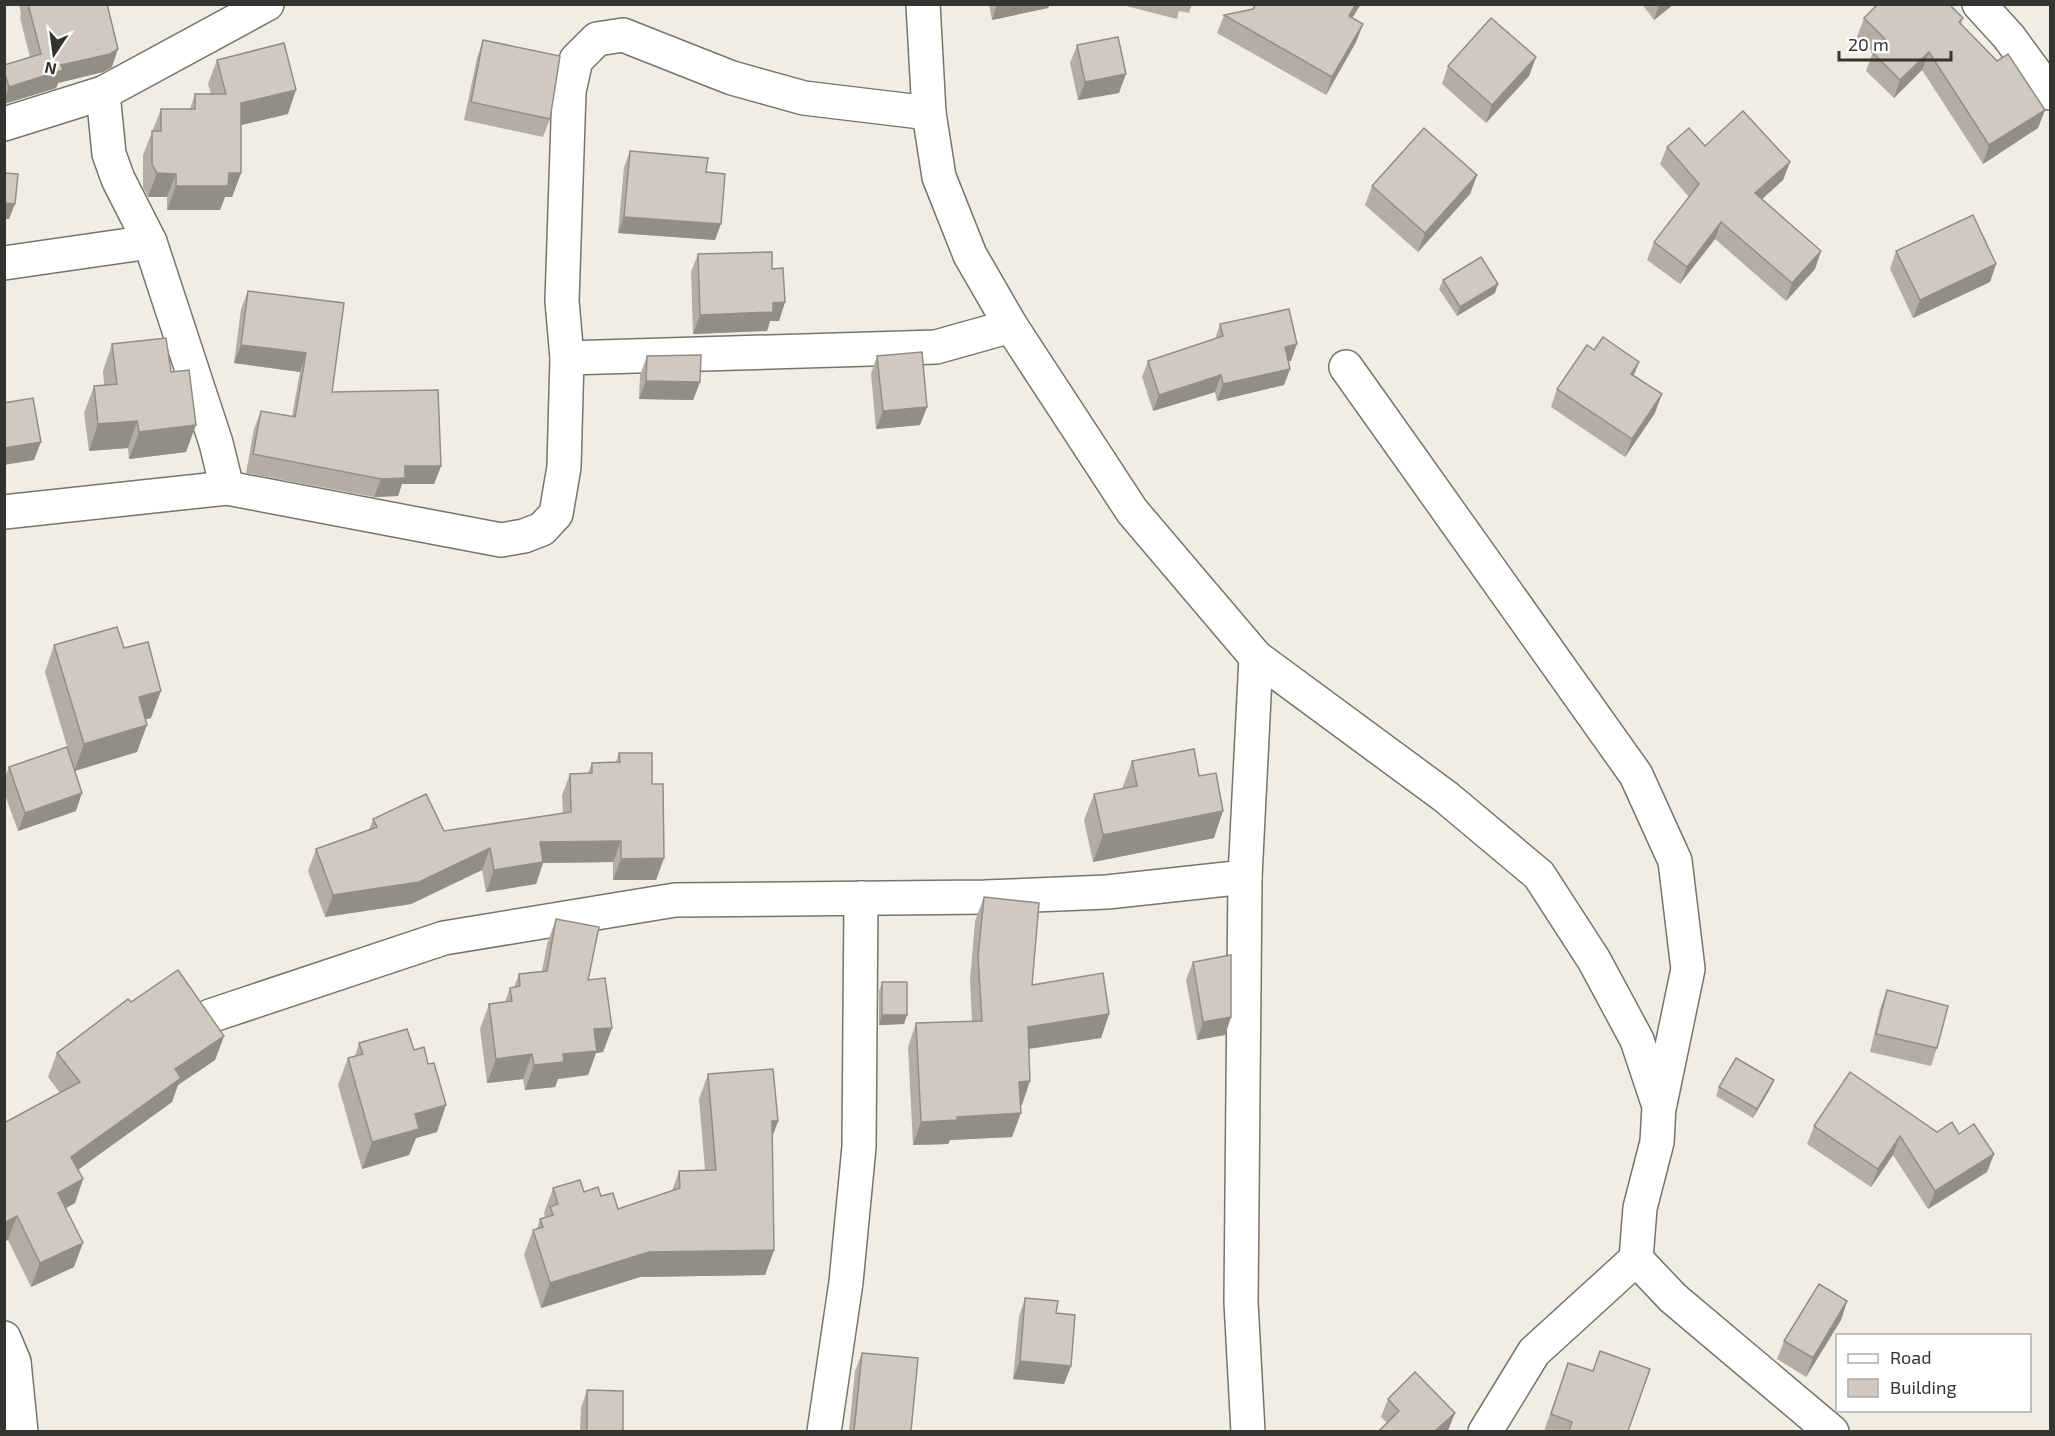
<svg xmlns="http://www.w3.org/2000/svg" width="2055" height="1436" viewBox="0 0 2055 1436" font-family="'Exo 2',sans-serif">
<rect width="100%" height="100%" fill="#f0eee4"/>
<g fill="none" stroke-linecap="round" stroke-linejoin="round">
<defs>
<g id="minor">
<path d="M923,4L929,113L939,177L970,255L1011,326L1132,511L1256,657L1446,797L1539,875L1594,960L1637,1040L1659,1106L1657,1142L1640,1208L1636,1259L1673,1298L1832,1432"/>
<path d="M1979,4L2009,37L2050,93"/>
<path d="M103,93L109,154L118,179L150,242L216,443L227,488"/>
<path d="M4,124L103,93L267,4"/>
<path d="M4,263L150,242"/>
<path d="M567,358L936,347L1011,326"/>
<path d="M1346,367L1636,775L1675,861L1688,969L1660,1104"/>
<path d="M4,512L227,488L501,540L524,536L542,529L556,514L564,467L567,358L562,301L569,91L576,60L597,39L623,35L732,78L804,98L929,113"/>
<path d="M210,1016L444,938L675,900L985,897L1107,892L1245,877"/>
<path d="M4,1338L14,1362L21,1432"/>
<path d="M824,1432L846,1282L859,1147L861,898"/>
<path d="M1248,1432L1241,1302L1245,877L1256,657"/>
<path d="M1485,1432L1534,1352L1636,1259"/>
</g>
</defs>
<!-- minor casing -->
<use href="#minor" stroke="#76756b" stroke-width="36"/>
<!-- minor -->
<use href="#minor" stroke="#fff" stroke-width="33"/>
</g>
<!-- wall -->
<g fill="#b3ada5">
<path d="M19,4H107L112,67L103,72L58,83L56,88L4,104V65L30,57L20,18L21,14Z"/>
<path d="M989,4H1050L1048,8L992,20Z"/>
<path d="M1192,4L1189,13L1179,11L1177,19L1122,5Z"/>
<path d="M1256,4H1361L1352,18L1363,24L1356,42L1326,95L1217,33L1224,15L1253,9Z"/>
<path d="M1642,4H1674L1654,20Z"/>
<path d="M1864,18H1963L1961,24L2045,110L2038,128L1983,164L1922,70L1894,98L1866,71L1873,52L1857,37Z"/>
<path d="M483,40L550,119L543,137L464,120L477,58Z"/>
<path d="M1077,45L1119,93L1078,100L1070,63Z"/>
<path d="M1536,57L1529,76L1486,123L1442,84L1448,66Z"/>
<path d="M217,60L288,114L241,125V173L232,197H225L220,210H167V197H148L143,187V155L161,109H190L195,94H211L208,84Z"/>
<path d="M1705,146L1790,162L1783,180L1762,199L1821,251L1815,269L1786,301L1715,239L1680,284L1647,260L1654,242L1689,197L1660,164L1667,147Z"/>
<path d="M630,151L706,172L715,240L618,233L624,167Z"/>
<path d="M1477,175L1470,194L1418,252L1365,205L1372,186Z"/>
<path d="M1896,251L1996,264L1990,282L1913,318L1890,269Z"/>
<path d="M698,254L772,269L785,302L779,321H770L767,331L693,334L691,272Z"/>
<path d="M1443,280L1495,293L1457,316L1439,289Z"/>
<path d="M248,291L344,303L332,392L441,466L434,484H402L398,496L374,497L246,473L254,429L261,411L292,416L300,372L234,363L241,309Z"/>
<path d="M1220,324L1291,361H1288L1290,369L1284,385L1217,401L1215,392L1153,411L1142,377L1148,361L1215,339Z"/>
<path d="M112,344L171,372L186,452L129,459L128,448L89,451L84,413L94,386L104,385L103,371Z"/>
<path d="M647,356L700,382L693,400L639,399L640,375Z"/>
<path d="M877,356L927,407L920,425L876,429L871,374Z"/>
<path d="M1633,376L1655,413L1625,457L1551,407L1557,389Z"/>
<path d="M54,645L124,648L151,718L145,719L137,752L75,771L76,811L18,831L4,792V779L9,767L71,760L45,672Z"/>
<path d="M619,753L652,784L664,858L656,880H613V862L543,863L536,884L486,892L482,870L411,904L325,917L308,871L316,849L369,830L373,819L444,831L563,813L562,795L570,774L588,773L592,763L616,762Z"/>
<path d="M1132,761L1199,776L1214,838L1093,862L1084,820L1094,794L1122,789Z"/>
<path d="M984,897L1032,985L1109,1014L1101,1038L1029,1049L1022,1105H1020L1012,1137L950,1140L948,1144L913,1145L908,1047L916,1023L972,1021L970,980L975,921Z"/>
<path d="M556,919L588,980L612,1028L603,1052L596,1053L588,1075L558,1079L555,1087L525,1090L523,1079L487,1083L480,1029L489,1004L505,1002L510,988L514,987L519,974L542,971L547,944Z"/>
<path d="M1193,962L1231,1017L1225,1035L1197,1040L1186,980Z"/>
<path d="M882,982L907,1015L904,1024L879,1025V991Z"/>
<path d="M1887,990L1937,1048L1931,1066L1870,1052L1880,1009Z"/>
<path d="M131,1002L224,1036L215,1060L178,1085L172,1102L78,1170L83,1179L75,1203L66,1208L74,1267L31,1287L8,1240L60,1093L48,1077L57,1053Z"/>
<path d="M359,1043L437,1132L416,1138L409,1155L362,1169L338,1085L348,1058L355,1056Z"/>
<path d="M708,1074L778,1121L772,1138L774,1250L765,1275L640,1277L541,1308L524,1255L533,1230L537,1229L540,1219L545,1217L544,1213L553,1188L584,1192L601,1196L618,1209L672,1191L679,1171L705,1170L699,1099Z"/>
<path d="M1719,1087L1770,1089L1753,1118L1716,1096Z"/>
<path d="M1814,1126L1937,1132L1959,1134L1994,1154L1987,1172L1928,1209L1893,1155L1871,1187L1807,1144Z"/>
<path d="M1025,1298L1056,1313L1071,1366L1064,1384L1013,1379L1019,1317Z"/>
<path d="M1847,1301L1841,1320L1806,1377L1777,1359L1784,1341Z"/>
<path d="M1600,1351L1628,1431H1544L1568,1363L1593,1371Z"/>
<path d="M862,1353L911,1431H849L855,1371Z"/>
<path d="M587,1390L623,1431H580L581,1408Z"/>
<path d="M1388,1399L1455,1413L1387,1423L1381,1417Z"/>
</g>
<!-- shaded-wall -->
<g fill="#928d86">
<path d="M997,4H1050L1048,8L992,20Z"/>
<path d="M1356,4H1361L1342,34L1349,16Z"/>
<path d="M1661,4H1674L1654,20L1659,5Z"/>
<path d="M1363,24L1356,42L1326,95L1332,77Z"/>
<path d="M118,49L112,67L103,72L58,83L56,88L4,104V100L9,87L61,65Z"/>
<path d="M1929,52L1922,70L1894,98L1900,80Z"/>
<path d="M1536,57L1529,76L1486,123L1492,105Z"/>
<path d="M1126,74L1119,93L1078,100L1085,82Z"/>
<path d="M296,90L288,114L233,127L241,103Z"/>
<path d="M2045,110L2038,128L1983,164L1989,145Z"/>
<path d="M1790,162L1783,180L1749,211L1755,193Z"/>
<path d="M157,173L176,174L167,197H148Z"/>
<path d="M229,173H241L232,197H225L220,210H167L176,186Z"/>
<path d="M1477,175L1470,194L1418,252L1425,233Z"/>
<path d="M4,203L15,204L9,219H4Z"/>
<path d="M624,217L721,224L715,240L618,233Z"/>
<path d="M1721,222L1715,239L1680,284L1687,267Z"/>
<path d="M1821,251L1815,269L1786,301L1792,283Z"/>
<path d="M1996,264L1990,282L1913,318L1920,300Z"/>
<path d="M1498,284L1495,293L1457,316L1460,307Z"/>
<path d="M785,302L779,321H770L767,331L693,334L700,315L773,303Z"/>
<path d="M1297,344L1291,361L1279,363L1285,347Z"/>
<path d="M241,345L306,353L300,372L234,363Z"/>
<path d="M1639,362L1632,380L1631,374Z"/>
<path d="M1290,369L1284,385L1217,401L1223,384Z"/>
<path d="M1221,375L1215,392L1153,411L1159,395Z"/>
<path d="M646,381L700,382L693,400L639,399Z"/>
<path d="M1662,394L1655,413L1625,457L1632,439Z"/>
<path d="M927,407L920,425L876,429L883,411Z"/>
<path d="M137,421L128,448L89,451L98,424Z"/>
<path d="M196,425L186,452L129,459L139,432Z"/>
<path d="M41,442L34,460L4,465V448Z"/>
<path d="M405,466H441L434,484H402L398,496L374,497L381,479Z"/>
<path d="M161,691L151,718L129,724L139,697Z"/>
<path d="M147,725L137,752L74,771L84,744Z"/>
<path d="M82,793L76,811L18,831L25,813Z"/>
<path d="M1223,811L1214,838L1093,862L1103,835Z"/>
<path d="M621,841L613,862L543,863L536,884L486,892L494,870L540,842Z"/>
<path d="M490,848L482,870L411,904L325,917L333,895Z"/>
<path d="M664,858L656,880H613L621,859Z"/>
<path d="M1109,1014L1101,1038L1019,1050L1028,1027Z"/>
<path d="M882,1015H907L904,1024L879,1025Z"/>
<path d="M1231,1017L1225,1035L1197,1040L1203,1022Z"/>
<path d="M612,1028L603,1052L596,1053L588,1075L558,1079L555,1087L525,1090L534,1065L563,1054L594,1029Z"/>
<path d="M224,1036L215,1060L178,1085L172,1102L62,1181L71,1157L175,1069Z"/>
<path d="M532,1054L523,1079L487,1083L496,1059Z"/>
<path d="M1774,1080L1770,1089L1753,1118L1757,1109Z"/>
<path d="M1030,1081L1022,1105H1010L1019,1082Z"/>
<path d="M446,1105L437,1132L416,1138L409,1155L362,1169L372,1142L415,1114Z"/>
<path d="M1021,1113L1012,1137L950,1140L948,1144L913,1145L921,1122L957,1117Z"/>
<path d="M772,1121H778L769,1145Z"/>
<path d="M1900,1136L1893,1155L1871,1187L1878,1169Z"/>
<path d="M1994,1154L1987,1172L1928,1209L1935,1191Z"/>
<path d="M83,1179L75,1203L49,1217L58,1193Z"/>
<path d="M17,1216L8,1240L4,1242V1223Z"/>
<path d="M83,1243L74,1267L31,1287L40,1263Z"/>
<path d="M774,1250L765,1275L640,1277L541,1308L550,1283L649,1252Z"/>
<path d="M1847,1301L1841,1320L1806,1377L1813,1358Z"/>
<path d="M1020,1361L1071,1366L1064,1384L1013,1379Z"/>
<path d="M1455,1413L1448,1431H1435Z"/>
</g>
<!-- building -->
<g fill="#d0c9c0" stroke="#928d86" stroke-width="1.5">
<path d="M28,4H107L118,49L110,54L61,65L63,70L9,87L4,71V65L41,54Z"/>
<path d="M1256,4H1356L1349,16L1363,24L1332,77L1224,15L1253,9Z"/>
<path d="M1878,4H1949L1963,18L1959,22L1997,61L2008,54L2045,110L1989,145L1929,52L1900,80L1872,52L1885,39L1864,18Z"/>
<path d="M1491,18L1536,57L1492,105L1448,66Z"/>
<path d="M1118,37L1126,74L1085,82L1077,45Z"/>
<path d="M483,40L560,56L550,119L471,102Z"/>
<path d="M284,43L296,90L241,103V173H229L228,186H176V174L157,173L152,164V131H161V109H195V94H226L217,60Z"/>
<path d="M1743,111L1790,162L1755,193L1821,251L1792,283L1721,222L1687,267L1654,242L1699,184L1667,147L1689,128L1705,146Z"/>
<path d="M1424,128L1477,175L1425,233L1372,186Z"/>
<path d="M630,151L708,158L706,172L725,174L721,224L624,217Z"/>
<path d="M4,173L18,174L15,204L4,203Z"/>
<path d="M1973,215L1996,264L1920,300L1896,251Z"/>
<path d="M772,252V269L783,268L785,302L773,303V312L700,315L698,254Z"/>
<path d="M1481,257L1498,284L1460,307L1443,280Z"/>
<path d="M248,291L344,303L332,392L438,390L441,466H405V478L381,479L253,454L261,411L295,417L306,353L241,345Z"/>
<path d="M1289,309L1297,344L1285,347L1290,369L1223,384L1221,375L1159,395L1148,361L1223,336L1220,324Z"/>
<path d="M1603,337L1639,362L1631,374L1662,394L1632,439L1557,389L1587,345L1594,350Z"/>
<path d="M166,338L171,372L189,370L196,425L139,432L137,421L98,424L94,386L117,384L112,344Z"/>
<path d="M922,352L927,407L883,411L877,356Z"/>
<path d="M701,355L700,382L646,381L647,356Z"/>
<path d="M33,398L41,442L4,448V403Z"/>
<path d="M117,627L124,648L148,642L161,691L139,697L147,725L84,744L54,645Z"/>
<path d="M67,747L82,793L25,813L9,767Z"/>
<path d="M1194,749L1199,776L1216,773L1223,811L1103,835L1094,794L1137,786L1132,761Z"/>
<path d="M619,753H652V784H663L664,858L621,859V841L540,842L543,862L494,870L490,848L419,882L333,895L316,849L377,827L373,819L426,794L444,831L571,812L570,774L592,773V763L620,762Z"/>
<path d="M984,897L1039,903L1032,985L1103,973L1109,1014L1028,1027L1030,1081L1019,1082L1021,1113L957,1117V1120L921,1122L916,1023L982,1021L978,957Z"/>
<path d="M556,919L599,927L588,980L605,978L612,1028L594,1029L597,1051L563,1054L564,1062L534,1065L532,1054L496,1059L489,1004L512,1001L510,988L520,986L519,974L547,971Z"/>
<path d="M1231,955V1017L1203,1022L1193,962Z"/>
<path d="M178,970L224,1036L175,1069L181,1078L71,1157L83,1179L58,1193L83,1243L40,1263L17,1216L4,1223V1123L80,1082L57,1053L128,999L131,1002Z"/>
<rect x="882" y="982" width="25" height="33"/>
<path d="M1887,990L1948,1006L1937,1048L1876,1034Z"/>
<path d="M407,1029L414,1050L424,1047L428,1064L434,1063L446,1105L415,1114L419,1129L372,1142L348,1058L363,1054L359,1043Z"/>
<path d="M1736,1058L1774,1080L1757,1109L1719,1087Z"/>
<path d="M773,1069L778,1121H772L774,1250L649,1252L550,1283L533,1230L543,1227L540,1219L553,1215L550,1207L558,1204L553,1188L580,1180L584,1192L598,1187L601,1196L613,1193L618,1209L680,1188L679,1171L716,1170L708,1074Z"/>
<path d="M1850,1072L1937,1132L1952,1122L1959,1134L1974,1124L1994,1154L1935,1191L1900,1136L1878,1169L1814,1126Z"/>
<path d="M1819,1284L1847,1301L1813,1358L1784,1341Z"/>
<path d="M1025,1298L1058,1301L1056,1313L1075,1315L1071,1366L1020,1361Z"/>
<path d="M1600,1351L1650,1369L1628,1431H1569L1572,1422L1551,1414L1568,1363L1593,1371Z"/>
<path d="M862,1353L918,1358L911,1431H854Z"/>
<path d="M1415,1372L1455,1413L1435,1431H1379L1399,1411L1388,1399Z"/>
<path d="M587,1390L623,1391V1431H587Z"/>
</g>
<!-- border -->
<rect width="2055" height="1436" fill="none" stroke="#33332f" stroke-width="12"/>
<!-- legend -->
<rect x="1836" y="1334" width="195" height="78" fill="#ffffff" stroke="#adadac" stroke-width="1.5"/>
<rect x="1848" y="1354" width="30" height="9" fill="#ffffff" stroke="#adadac" stroke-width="1.5"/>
<text x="1890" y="1364" font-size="18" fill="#33332f">Road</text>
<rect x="1848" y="1379" width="30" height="18" fill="#d0c9c0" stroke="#adadac" stroke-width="1.5"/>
<text x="1890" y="1394" font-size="18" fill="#33332f">Building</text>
<!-- north arrow -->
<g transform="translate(54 54) rotate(193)" stroke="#ffffff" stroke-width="4.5" paint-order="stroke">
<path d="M0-4.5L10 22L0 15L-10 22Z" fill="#33332f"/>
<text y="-9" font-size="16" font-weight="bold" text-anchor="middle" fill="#33332f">N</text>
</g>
<!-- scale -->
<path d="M1839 51v9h112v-9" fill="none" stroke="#33332f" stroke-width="3"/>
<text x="1848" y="51" font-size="18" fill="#33332f" stroke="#ffffff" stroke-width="4.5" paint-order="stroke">20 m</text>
</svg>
